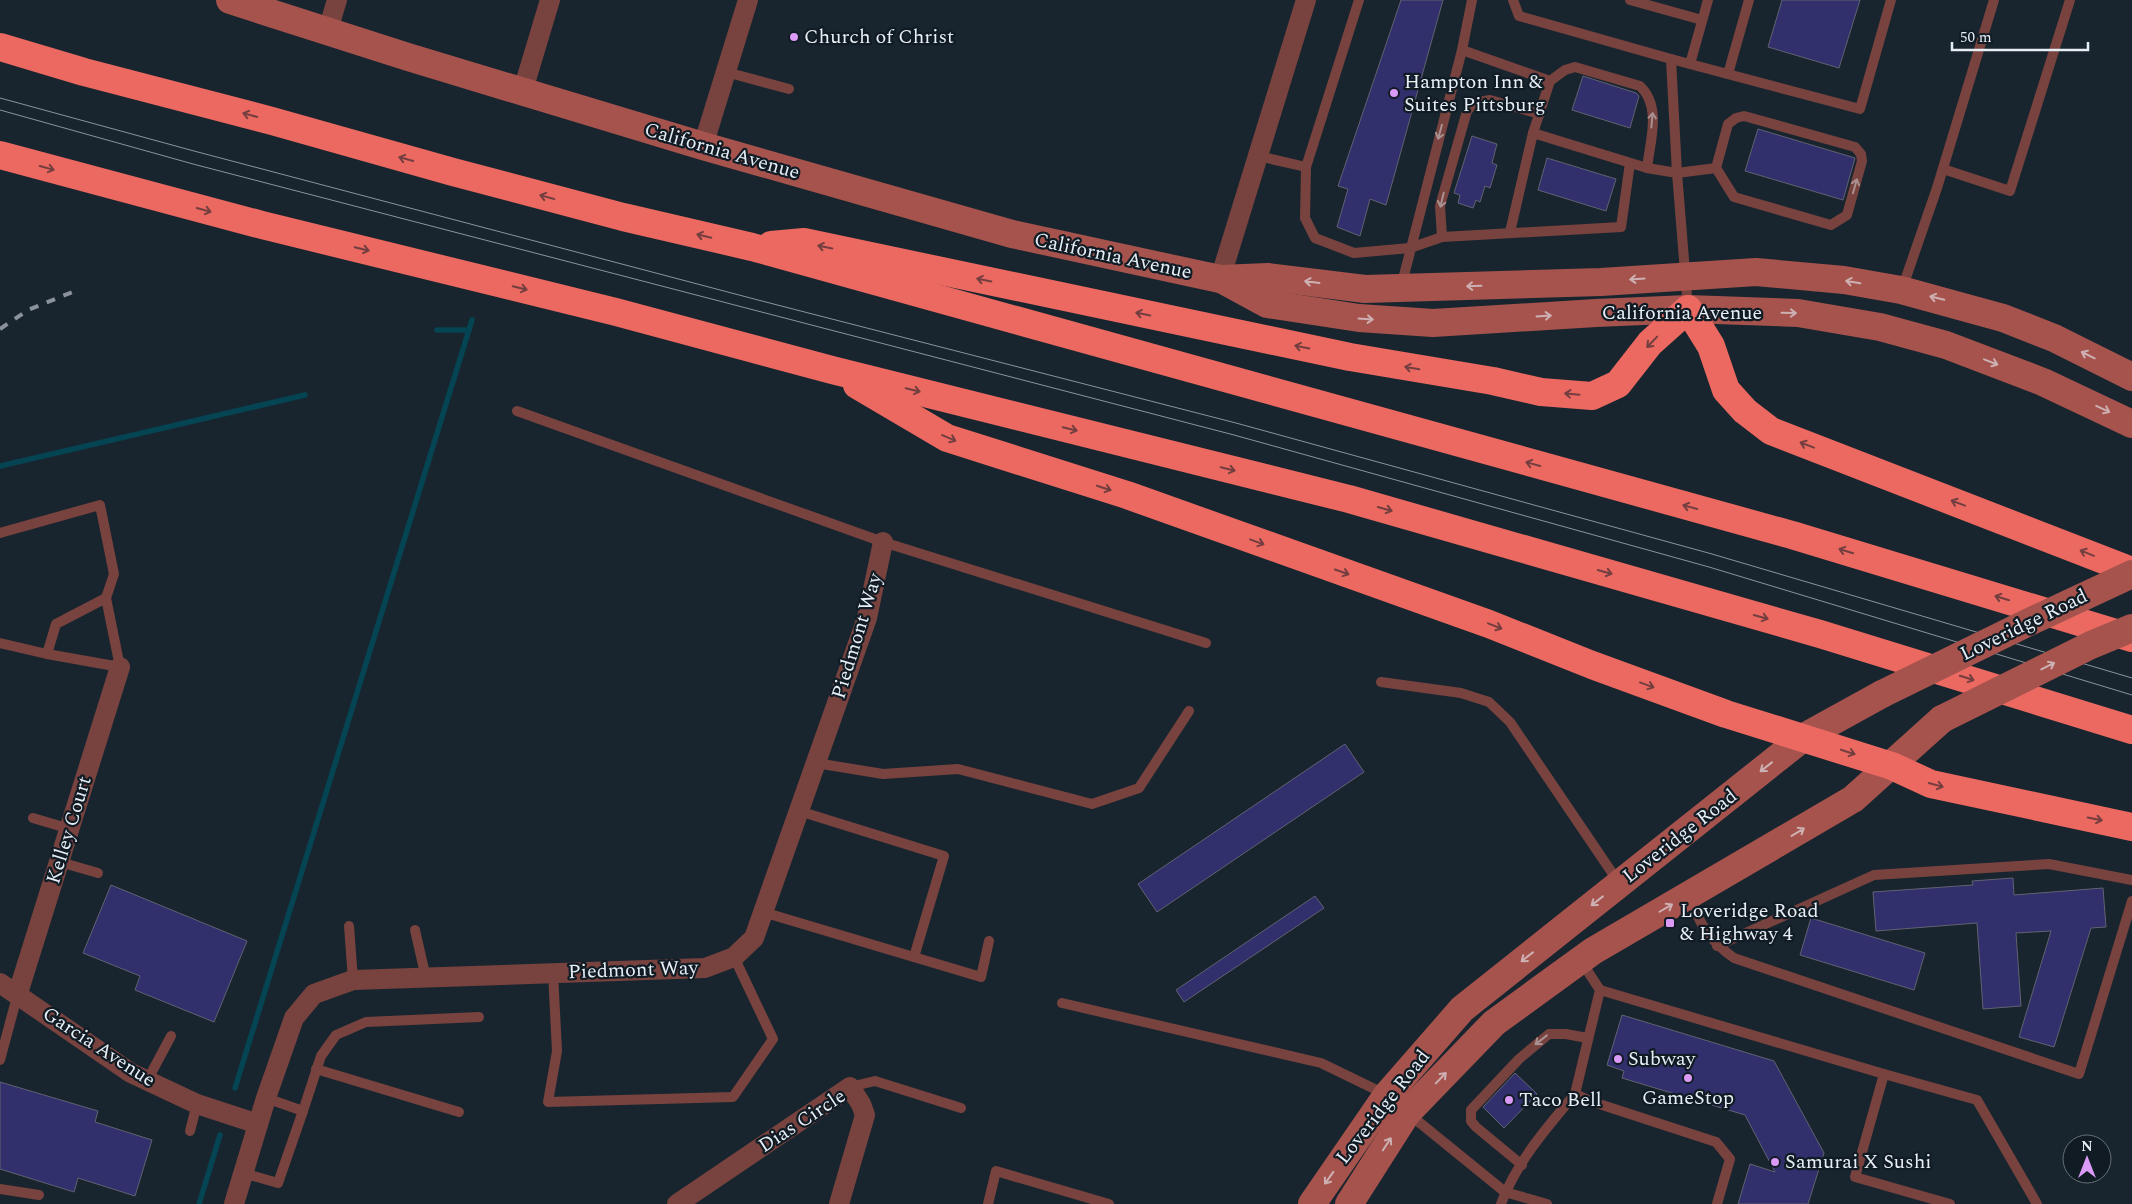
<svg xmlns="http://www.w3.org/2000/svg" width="2132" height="1204" viewBox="0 0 2132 1204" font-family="Spectral,serif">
<rect width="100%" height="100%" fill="#19252e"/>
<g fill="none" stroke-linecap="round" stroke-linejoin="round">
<!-- stream -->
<g stroke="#054452" stroke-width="5.5">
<path d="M437,330H469"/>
<path d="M0,466L305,395"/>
<path d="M235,1088L472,320"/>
<path d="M199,1204L220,1135"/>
</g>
</g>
<!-- building -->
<g fill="#312f6c" stroke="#616272">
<path d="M1401,0H1443L1386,205L1370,199L1360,236L1337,227L1348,189L1338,186Z"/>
<path d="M1782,0H1860L1839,68L1768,47Z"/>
<path d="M1583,76L1636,93L1639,96L1630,128L1572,110Z"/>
<path d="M1758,129L1855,158L1843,200L1745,171Z"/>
<path d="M1472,136L1497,144L1492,163L1497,165L1490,188L1485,186L1480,202L1476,200L1473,208L1458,203L1460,195L1454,193Z"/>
<path d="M1547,158L1616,179L1606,211L1538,190Z"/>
<path d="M1345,744L1364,772L1157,912L1138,884Z"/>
<path d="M2013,878L2014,895L2103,888L2106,927L2091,928L2054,1047L2019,1037L2051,931L2016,933L2021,1006L1983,1009L1977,923L1876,931L1873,892L1973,885L1972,881Z"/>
<path d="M111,885L247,941L214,1022L135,990L140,976L83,953Z"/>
<path d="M1315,896L1324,908L1184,1002L1176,990Z"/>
<path d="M1811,918L1925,953L1914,990L1800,955Z"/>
<path d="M1622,1015L1774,1061L1824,1153L1808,1204H1738L1750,1164L1775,1172L1745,1115L1622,1078L1624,1071L1607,1065Z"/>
<path d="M1515,1073L1537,1094L1504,1128L1483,1107Z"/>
<path d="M0,1082L98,1111L95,1122L152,1140L135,1196L78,1178L74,1192L0,1169Z"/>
</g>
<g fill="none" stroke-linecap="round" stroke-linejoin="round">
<!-- service -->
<g stroke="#78433f" stroke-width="10">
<path d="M1359,0L1306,167L1305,218L1315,238L1354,253L1410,248L1442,237L1621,227L1630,163"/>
<path d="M1513,0L1519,16L1671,59L1677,173L1688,309"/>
<path d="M1630,0L1702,20"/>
<path d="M1462,50L1550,81"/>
<path d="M1671,59L1860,109L1891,0"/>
<path d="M1690,64L1708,0"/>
<path d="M726,72L789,89"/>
<path d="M1728,74L1749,0"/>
<path d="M1533,133L1647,168L1677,173L1716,168L1734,197L1831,225L1847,215L1862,161L1861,154L1855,147L1744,116L1736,118L1728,124L1716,168"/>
<path d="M1258,156L1306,167"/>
<path d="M1943,169L2010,191L2070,0"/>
<path d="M1510,232L1533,133L1550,81L1565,70L1575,67L1640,86C1662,107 1650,141 1647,168"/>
<path d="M1442,237L1440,206L1467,111L1474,103L1490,100L1540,114"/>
<path d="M1401,287L1462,50L1472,0"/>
<path d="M1902,289L1937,188L1994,0"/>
<path d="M517,411L883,542L1206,643"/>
<path d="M0,533L100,505L114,574L106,598"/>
<path d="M106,598L120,667L47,654L56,624Z"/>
<path d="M0,643L47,654"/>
<path d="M1381,682L1461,693L1489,702L1510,722L1619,883"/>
<path d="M816,763L883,774L958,769L1092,804L1139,788L1189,711"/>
<path d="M799,811L944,856L914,957"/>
<path d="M33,818L70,829"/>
<path d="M60,862L98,873"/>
<path d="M1690,896C1698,923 1711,942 1734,958L2079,1074L2132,901"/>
<path d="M763,912L981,977L989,941"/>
<path d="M349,926L353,980"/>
<path d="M415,930L426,978"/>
<path d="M1717,946L1874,875L2049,864L2132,880"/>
<path d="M1581,961L1600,990L1575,1094L1593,1102L1716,1142L1730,1159L1717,1204"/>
<path d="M553,973L557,1051L548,1102L733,1097L773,1039L734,957"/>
<path d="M1600,990L1884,1074L1977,1100L2037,1204"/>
<path d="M1062,1003L1321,1063L1387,1095"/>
<path d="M0,1060L18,993"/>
<path d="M316,1069L459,1112"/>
<path d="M1884,1074L1855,1177L1950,1204"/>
<path d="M147,1081L171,1036"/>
<path d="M850,1087L875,1081L961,1108"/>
<path d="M266,1098L303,1111L321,1056L336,1035L366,1022L479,1017"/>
<path d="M1409,1114L1505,1192L1547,1204"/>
<path d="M190,1131L197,1104"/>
<path d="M1522,1165L1476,1127L1471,1121V1110L1519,1059L1549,1034H1566L1587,1038"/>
<path d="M243,1173L278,1183L303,1111"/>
<path d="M0,1189L39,1195"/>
<path d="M988,1204L996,1171L1109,1204"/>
<path d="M1501,1204C1516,1163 1547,1127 1575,1094"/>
</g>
<!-- minor -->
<g stroke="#78433f" stroke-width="20">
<path d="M328,30L337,0"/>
<path d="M523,90L550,0"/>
<path d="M703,146L748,0"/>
<path d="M1220,279L1306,0"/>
<path d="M0,983L131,1073L197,1104L258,1124"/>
<path d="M18,993L120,667"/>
<path d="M234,1204L266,1098L294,1018L314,994L353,980L705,968L734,957L754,938L867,618L883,542"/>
<path d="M677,1204L850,1087L861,1104L865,1115L839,1204"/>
</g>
<!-- secondary -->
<g stroke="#a6534d" stroke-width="28">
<path d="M230,0L408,57L703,146L1012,234L1220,279L1268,277L1365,289L1601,282L1756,272L1844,280L1901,290L2003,318L2054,338L2132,377"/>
<path d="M1221,279L1267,304L1359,318L1433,323L1596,313L1688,309L1798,313L1880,327L1946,345L2043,382L2132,424"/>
<path d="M1312,1204L1387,1095L1462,1009L1804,737L1882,694"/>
<path d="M1349,1204L1407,1113L1494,1023L1593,951L1853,799L1942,719"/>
</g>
<!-- motorway -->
<g stroke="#eb6961" stroke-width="28">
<path d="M0,47L84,72L272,121L453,172L623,217L752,247L1792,535L2132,638"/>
<path d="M0,155L262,225L616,312L832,370L1349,499L1820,634L2132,730"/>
<path d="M771,245L804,242L1350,357L1493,381L1541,392L1592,396L1618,384L1650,343L1688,309L1711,346L1726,390L1745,411L1771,431L2132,571"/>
<path d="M857,385L947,438L1127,495L1489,624L1592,665L1726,714L1892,766L1931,784L2132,827"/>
</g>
<!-- tram -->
<g stroke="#8a939b" stroke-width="1">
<path d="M0,98L194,151L758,300L1236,423L1712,554L2132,678"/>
<path d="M0,110L193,164L1234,435L1709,567L2132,695"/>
</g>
<!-- rail -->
<path stroke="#8a939b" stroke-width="4" stroke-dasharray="9 9" stroke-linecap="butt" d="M0,329L28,310L80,289"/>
<!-- secondary-bridge -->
<g stroke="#a6534d" stroke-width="28">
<path d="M1882,694L2027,623L2132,574"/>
<path d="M1942,719L2091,645L2132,628"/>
</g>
</g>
<!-- one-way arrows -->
<defs><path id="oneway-shaft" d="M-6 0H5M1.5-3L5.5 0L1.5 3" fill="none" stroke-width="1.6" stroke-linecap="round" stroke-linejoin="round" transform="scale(1.25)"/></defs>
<g stroke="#733e3f">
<use href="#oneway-shaft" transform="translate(250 115) rotate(-165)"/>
<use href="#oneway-shaft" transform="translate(406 159) rotate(-164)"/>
<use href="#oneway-shaft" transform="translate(47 168) rotate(15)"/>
<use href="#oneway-shaft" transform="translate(547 197) rotate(-165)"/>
<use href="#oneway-shaft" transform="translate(204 210) rotate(15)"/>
<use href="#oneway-shaft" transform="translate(704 236) rotate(-167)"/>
<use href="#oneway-shaft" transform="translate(825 247) rotate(-168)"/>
<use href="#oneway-shaft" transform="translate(362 249) rotate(13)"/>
<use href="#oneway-shaft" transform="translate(984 280) rotate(-168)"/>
<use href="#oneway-shaft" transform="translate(520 288) rotate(14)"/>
<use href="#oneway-shaft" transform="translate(1143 314) rotate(-168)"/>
<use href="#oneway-shaft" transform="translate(1652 342) rotate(134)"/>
<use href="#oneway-shaft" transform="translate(1302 347) rotate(-168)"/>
<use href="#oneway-shaft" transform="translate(1412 368) rotate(-170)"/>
<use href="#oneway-shaft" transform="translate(913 390) rotate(14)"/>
<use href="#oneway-shaft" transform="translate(1572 394) rotate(-175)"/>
<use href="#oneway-shaft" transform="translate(1070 429) rotate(14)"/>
<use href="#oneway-shaft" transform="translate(949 438) rotate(23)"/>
<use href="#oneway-shaft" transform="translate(1807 445) rotate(-159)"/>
<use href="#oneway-shaft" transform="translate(1533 464) rotate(-165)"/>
<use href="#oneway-shaft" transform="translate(1228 469) rotate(14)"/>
<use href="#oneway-shaft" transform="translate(1104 488) rotate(18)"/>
<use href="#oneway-shaft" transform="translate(1958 503) rotate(-159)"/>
<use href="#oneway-shaft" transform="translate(1690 507) rotate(-165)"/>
<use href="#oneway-shaft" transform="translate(1385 509) rotate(16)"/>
<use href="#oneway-shaft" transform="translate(1257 542) rotate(20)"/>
<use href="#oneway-shaft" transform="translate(1846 551) rotate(-163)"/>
<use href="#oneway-shaft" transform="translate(2087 553) rotate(-158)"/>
<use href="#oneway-shaft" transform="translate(1342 572) rotate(19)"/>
<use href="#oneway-shaft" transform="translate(1605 572) rotate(16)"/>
<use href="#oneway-shaft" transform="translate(2002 598) rotate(-163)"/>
<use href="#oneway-shaft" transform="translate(1761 617) rotate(16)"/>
<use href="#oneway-shaft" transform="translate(1495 626) rotate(21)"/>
<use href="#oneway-shaft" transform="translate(1967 678) rotate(17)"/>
<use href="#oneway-shaft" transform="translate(1647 685) rotate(20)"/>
<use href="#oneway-shaft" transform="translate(1848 752) rotate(18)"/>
<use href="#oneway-shaft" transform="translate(1936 785) rotate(15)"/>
<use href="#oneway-shaft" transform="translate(2095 819) rotate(12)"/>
</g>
<g stroke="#aa9091">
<use href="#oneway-shaft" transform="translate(1652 120) rotate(-85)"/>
<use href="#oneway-shaft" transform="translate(1440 132) rotate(105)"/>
<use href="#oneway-shaft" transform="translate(1855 186) rotate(-74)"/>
<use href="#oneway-shaft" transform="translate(1442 200) rotate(103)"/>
<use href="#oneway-shaft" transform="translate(1541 1040) rotate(142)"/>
</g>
<g stroke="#cdb0b2">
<use href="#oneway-shaft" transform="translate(1637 279) rotate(176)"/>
<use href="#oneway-shaft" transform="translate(1312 282) rotate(-173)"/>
<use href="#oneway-shaft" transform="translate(1853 282) rotate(-170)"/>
<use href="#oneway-shaft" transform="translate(1474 286) rotate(178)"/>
<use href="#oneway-shaft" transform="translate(1937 298) rotate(-166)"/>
<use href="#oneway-shaft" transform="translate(1789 313) rotate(1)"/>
<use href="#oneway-shaft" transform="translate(1544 316) rotate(-4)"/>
<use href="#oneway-shaft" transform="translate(1366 319) rotate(4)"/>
<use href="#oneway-shaft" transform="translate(2088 355) rotate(-154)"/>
<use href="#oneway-shaft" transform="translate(1991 362) rotate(21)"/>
<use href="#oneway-shaft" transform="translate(2103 409) rotate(25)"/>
<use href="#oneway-shaft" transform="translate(2048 666) rotate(-27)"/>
<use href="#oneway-shaft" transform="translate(1766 767) rotate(142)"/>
<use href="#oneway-shaft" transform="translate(1798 832) rotate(-31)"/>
<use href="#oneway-shaft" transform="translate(1597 901) rotate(142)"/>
<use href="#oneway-shaft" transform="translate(1666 908) rotate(-30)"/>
<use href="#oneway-shaft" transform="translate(1527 957) rotate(142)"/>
<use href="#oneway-shaft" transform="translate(1441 1078) rotate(-46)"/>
<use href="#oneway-shaft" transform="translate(1387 1144) rotate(-57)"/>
<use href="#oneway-shaft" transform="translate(1329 1178) rotate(125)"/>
</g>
<!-- markers -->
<g fill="#da9af6" stroke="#101b24" stroke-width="2">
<circle cx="794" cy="37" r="5"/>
<circle cx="1394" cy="93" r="5"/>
<rect x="1665" y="918" width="10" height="10" rx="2.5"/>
<circle cx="1618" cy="1059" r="5"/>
<circle cx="1688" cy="1078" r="5"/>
<circle cx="1509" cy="1100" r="5"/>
<circle cx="1775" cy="1162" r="5"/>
</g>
<g text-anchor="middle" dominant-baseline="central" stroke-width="4.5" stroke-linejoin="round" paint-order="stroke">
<!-- poi labels -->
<g font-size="20" fill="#e7eef5" stroke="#101b24" text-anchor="start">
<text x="804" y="37">Church of Christ</text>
<text x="1404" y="82">Hampton Inn &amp;<tspan x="1404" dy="23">Suites Pittsburg</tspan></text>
<text x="1680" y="911">Loveridge Road<tspan x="1680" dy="23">&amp; Highway 4</tspan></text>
<text x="1628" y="1059">Subway</text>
<text x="1688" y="1098" text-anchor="middle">GameStop</text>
<text x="1519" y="1100">Taco Bell</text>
<text x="1785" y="1162">Samurai X Sushi</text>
</g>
<!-- street labels -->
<g font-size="20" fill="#e7eef5" stroke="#101b24">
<text transform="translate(722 151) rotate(16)">California Avenue</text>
<text transform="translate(1113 256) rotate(12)">California Avenue</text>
<text x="1682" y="313">California Avenue</text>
<text transform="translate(2024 625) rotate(-26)">Loveridge Road</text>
<text transform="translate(857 636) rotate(-73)">Piedmont Way</text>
<text transform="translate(69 830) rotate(-73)">Kelley Court</text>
<text transform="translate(1680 836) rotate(-38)">Loveridge Road</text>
<text transform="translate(633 970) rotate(-2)">Piedmont Way</text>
<text transform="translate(99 1047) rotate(33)">Garcia Avenue</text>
<text transform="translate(1383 1107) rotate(-52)">Loveridge Road</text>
<text transform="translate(802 1121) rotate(-33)">Dias Circle</text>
</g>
</g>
<!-- north arrow -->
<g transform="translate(2087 1159)"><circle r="24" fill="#101b24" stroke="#666f78"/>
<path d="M0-4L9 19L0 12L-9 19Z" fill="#da9af6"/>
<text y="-8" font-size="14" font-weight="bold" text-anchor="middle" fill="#e7eef5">N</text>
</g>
<!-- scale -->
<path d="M1952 42v8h136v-8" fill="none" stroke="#e7eef5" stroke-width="2.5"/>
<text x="1960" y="42" font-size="15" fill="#e7eef5" stroke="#101b24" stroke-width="4" paint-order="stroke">50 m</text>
</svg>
